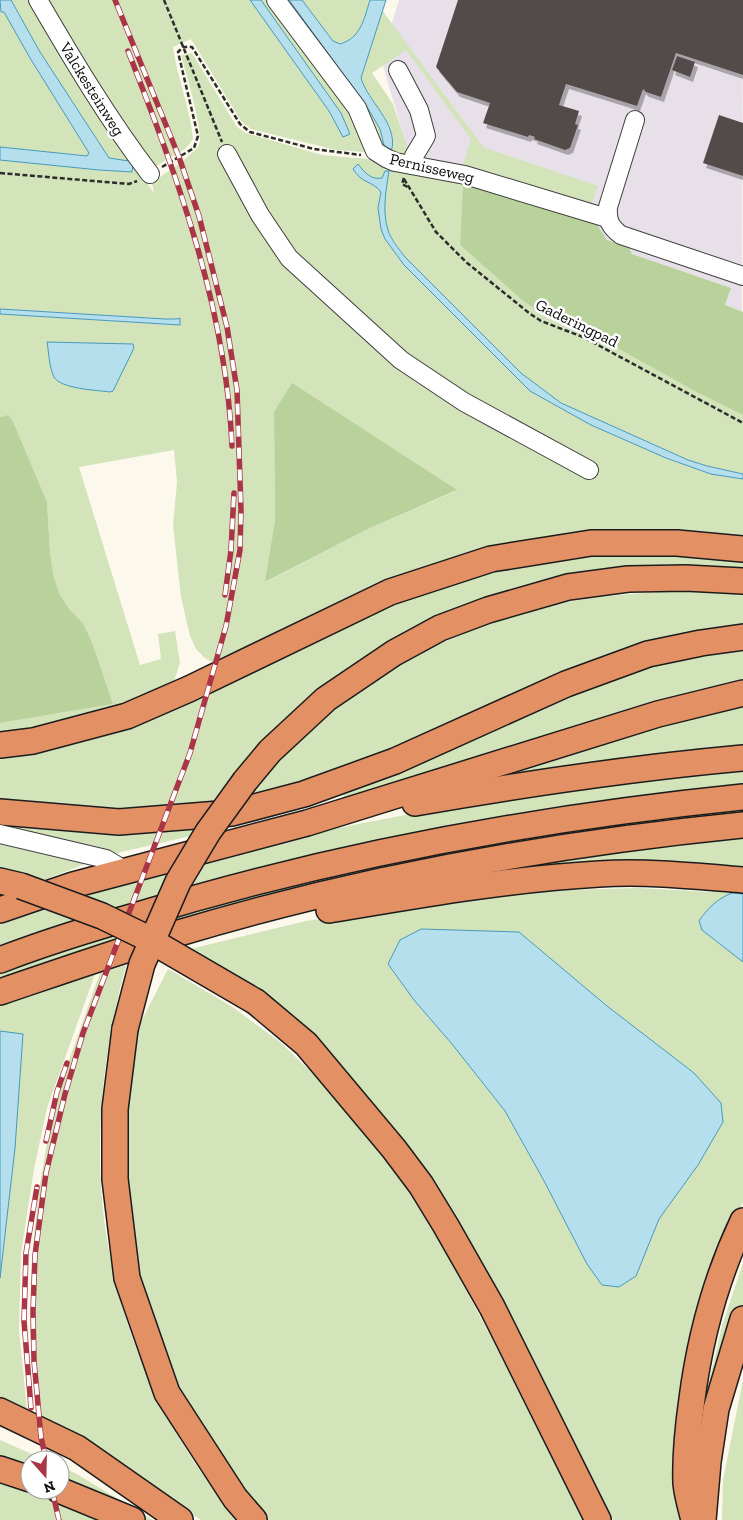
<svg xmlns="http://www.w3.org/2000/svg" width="743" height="1520" viewBox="0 0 743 1520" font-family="'Zilla Slab',serif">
<defs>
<filter id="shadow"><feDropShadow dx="3" dy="5" stdDeviation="0" flood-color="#0004"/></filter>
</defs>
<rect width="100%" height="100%" fill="#fdf8ec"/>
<!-- industrial -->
<path fill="#e7e0e9" d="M399,0H743L742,312L725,305L731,288L632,254L629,247L607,240L596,223L408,170L406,143L381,59Z"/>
<!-- green -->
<g fill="#d3e3ba" fill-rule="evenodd">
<path d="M11,0H34L138,171L154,193L152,183C161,176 196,153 199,145C204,132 186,74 182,58V55L192,53L237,127L246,133L322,155L379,160L463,181L460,245L522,300L540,313L599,338L698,393L743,415V474L707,466L688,460L561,403L521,373L405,257C399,248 391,240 388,230C382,213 385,192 384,174L382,178C371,180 365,173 358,165L353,169L370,184L377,187L381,192L378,208L381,229L385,239L404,265L530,391L591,425L666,458L711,474L743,479V538L681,531H600L525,541L473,553L222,667L205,658L196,649L190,636L181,597L173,525L177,482L174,450L79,467L140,665L161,659L158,634L175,631L180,663L173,684L141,699L53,725L0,735V723L113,704L70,610L60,595L53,574L50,551L47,502L12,419L8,415L0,417V314L180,325L179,318L177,319H165L0,309V160L99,170L132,172L129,161L109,158L40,52ZM274,412L456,491L368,529L266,582L275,521Z"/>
<path d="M44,0H272L343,94L371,148L364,152L336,150L251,129L241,121L191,39L173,47C177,78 190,107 193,139L185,149L151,169Z"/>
<path d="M280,0H289L366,105L380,129L385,149H393C397,122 368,102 361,78L382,10L483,147L598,186L590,209L420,161V157L463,165L471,139L406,50L372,73L393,104L409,151L404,156L383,153Z"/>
<path d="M302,0H370C364,19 361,38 340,44L333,41Z"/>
<path d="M0,9L1,12H4L30,58L89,153L88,156L0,147Z"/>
<path d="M574,550L743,554V571L526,590L271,737L235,773L210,804L146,810H101L0,801V751L54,740L392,598Z"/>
<path d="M673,591L743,593V628L542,682L477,710L415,740L332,774L252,797C269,760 305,731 337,707C352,697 365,685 380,676C437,641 498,617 563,603C599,595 636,594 673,591Z"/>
<path d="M743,642V746L582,764L474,780L396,784L344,798L343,794L235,826L121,852L110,857L0,830V816L237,815L570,686Z"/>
<path d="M743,768V787L0,947V925L97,890L236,850L353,825L453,806Z"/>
<path d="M743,806V819L624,832L0,983V971L88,941L207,906L309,880L518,836Z"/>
<path d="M743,836V1202L736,1217L681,1520H613L536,1365L459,1226L410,1152L182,951L306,921L535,891L638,888L712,892L740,870L445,881L570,859ZM421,929L519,932L607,1006L694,1073L723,1122L698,1165L658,1219L636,1276L602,1285L587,1264L543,1179L505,1111L452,1044L414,1000L389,964Z"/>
<path d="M0,838L90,862L0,897Z"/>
<path d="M126,965C109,1028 99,1094 100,1159C101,1290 153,1421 238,1520H201L128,1471L42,1425L34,1385L30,1331L34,1234L41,1178L49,1131L61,1083L100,973Z"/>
<path d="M168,969L231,1006L280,1042L341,1101L397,1172L435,1231L587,1520H266L242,1490L176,1390L139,1272L130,1207L123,1146L128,1074L139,1026Z"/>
<path d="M95,974L47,1108L34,1169L21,1253L19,1330L28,1419L0,1407V1004Z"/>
<path d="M743,1263V1307L703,1431L708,1386L722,1326Z"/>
<path d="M743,1380V1520H722L723,1480Z"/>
<path d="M0,1440L45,1460H30V1475L0,1465Z"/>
<path d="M60,1467L75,1473L153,1520H142L60,1485Z"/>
<path d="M0,1478L55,1498L106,1520H0Z"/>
</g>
<!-- forest -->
<g fill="#b9d19b">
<path d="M463,181L596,223L607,240L629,247L632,254L731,288L725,305L743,312V415L698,393L599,338L540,313L522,300L460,245Z"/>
<path d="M292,383L457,490L368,529L265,582L275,521L274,412Z"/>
<path d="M8,415L12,419L47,502L50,551L53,574L60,595L70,610L83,624L91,640L113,704L0,723V417Z"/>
</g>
<!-- water -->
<g fill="#b6dfee" stroke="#4699bc">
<path d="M0,0H11L40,52L109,158L129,161L133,165L132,172L99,170L0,160V147L87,156L89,153L30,58L4,12H1Z"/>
<path d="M250,0H261L341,113L350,134L343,137L329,111Z"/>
<path d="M289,0H302L333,41L340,44C361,38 364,19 370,0H386L361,78C368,102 397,122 392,149H385L380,129L366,105Z"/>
<path d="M358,164C365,173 371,180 382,178L385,171H389C386,190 382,211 388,230C391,240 399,249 405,257L521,373L561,403L688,460L707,466L743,474V479L711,474L666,458L591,425L530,391L404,265L385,239L381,229L378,208L381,192C373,181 362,184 353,169Z"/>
<path d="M0,309L165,319H177L180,318V325L0,314Z"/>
<path d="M47,342L133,344L134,348L113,391L110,392C96,390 61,389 54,377C49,367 49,353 47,342Z"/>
<path d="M732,893L743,894V962L702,930L699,921C707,909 718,898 732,893Z"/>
<path d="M421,929L519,932L607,1006L694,1073L721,1103L723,1122L698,1165L659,1219L636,1276L619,1287L602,1285L587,1264L543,1179L505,1111L452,1044L414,1000L388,964L400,940Z"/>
<path d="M0,1031L23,1034L15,1148L0,1278Z"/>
</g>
<!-- building -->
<g fill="#534c49" filter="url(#shadow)">
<path d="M458,0H743V75L676,53L661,97L646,92L643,89L637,106L566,84L559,105L579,111L575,124L578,125L570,148L565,150L534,139L535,137L529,135L528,137L483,123L490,103L457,92L436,67Z"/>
<path d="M677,56L695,62L690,77L672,70Z"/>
<path d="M719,115L743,123V176L703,163Z"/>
</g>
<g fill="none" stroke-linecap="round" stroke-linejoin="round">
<defs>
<g id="minor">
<path d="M38,0C73,60 108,119 150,174"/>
<path d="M276,0L357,108L375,151L386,158L395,162L465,175L607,218"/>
<path d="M398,70L419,110L426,136L414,156L413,165"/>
<path d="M635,120L608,207C607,220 610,227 621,235L743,276"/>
<path d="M227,154L260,215L289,258L401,360L464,402L589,470"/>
<path d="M0,834L106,859L126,871"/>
</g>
<g id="highway">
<path d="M0,745L33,741L127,716L189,689L390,592L491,559L591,543H677L743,549"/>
<path d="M245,781L270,751L326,699L394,653L440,628L488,610L568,587L628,579L686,578L743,581"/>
<path d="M415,803C524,784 633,768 743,758"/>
<path d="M0,812L119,822L232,813L304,794L395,761L566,684L648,654L701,643L743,637"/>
<path d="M0,881L21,886"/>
<path d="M0,910L73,885L307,823L658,714L743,693"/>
<path d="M329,910C419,895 509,879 599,874C647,871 695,876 743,880"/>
<path d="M0,960C44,943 89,929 135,916C333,855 537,818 743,797"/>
<path d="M0,992C59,972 119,951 179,933C362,878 553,844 743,825"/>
<path d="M256,1002L306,1044L394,1149L421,1185L446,1226L492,1307L598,1520"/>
<path d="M125,1029L115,1109V1179L127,1278L167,1393L235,1498L254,1520"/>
<path d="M0,1411L77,1448L180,1520"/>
<path d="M0,1469L30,1479"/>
<path d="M59,1490L132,1520"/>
<path d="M694,1520C691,1508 687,1495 686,1483C685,1455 688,1427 692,1399C700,1337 716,1278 743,1221"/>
<path d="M703,1520L708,1462L716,1409L743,1319"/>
</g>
</defs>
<!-- minor casing -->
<use href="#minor" stroke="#3e3e3e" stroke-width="20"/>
<!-- highway casing -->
<use href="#highway" stroke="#1c1c1c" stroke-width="28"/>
<!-- path -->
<g stroke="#2d2d2d" stroke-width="2.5" stroke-dasharray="5 2.5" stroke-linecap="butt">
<path d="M164,0L222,142"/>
<path d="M162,167L194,148L198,136L178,52L183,47H192L240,124L250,132L314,149L361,155"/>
<path d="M0,173L129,184L137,181"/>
<path d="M404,178L402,184L408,187"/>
<path d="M404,179L436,232L466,262L529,313L541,321L583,337L743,423"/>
</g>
<!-- minor -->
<use href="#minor" stroke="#fff" stroke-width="18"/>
<!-- highway -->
<use href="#highway" stroke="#e39164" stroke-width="25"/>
<defs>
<g id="rail">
<path d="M128,51C178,179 226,307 232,446"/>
<path d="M225,595L231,550L234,493"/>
<path d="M46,1141L57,1092L67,1063"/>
<path d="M31,1408L24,1321L26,1253L37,1187"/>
<path d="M46,1460L41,1437L34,1361L33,1311L35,1255L46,1173L65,1094L83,1033L190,753L226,626L240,550L241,510L237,390L227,327L199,216L179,157L115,0"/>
<path d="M52,1490L59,1520"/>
</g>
</defs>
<!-- rail casing -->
<use href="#rail" stroke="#aa3546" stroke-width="5.5"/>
<!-- rail -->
<use href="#rail" stroke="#fff" stroke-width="4" stroke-dasharray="11" stroke-linecap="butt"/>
<defs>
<g id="highway-bridge">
<path d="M21,886L102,916L141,935L256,1002"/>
<path d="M125,1029L142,964L178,882L208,832L245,781"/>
</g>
</defs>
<!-- highway-bridge casing -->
<use href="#highway-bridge" stroke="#1c1c1c" stroke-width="28" stroke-linecap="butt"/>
<!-- highway-bridge -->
<use href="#highway-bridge" stroke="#e39164" stroke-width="25"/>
</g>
<g text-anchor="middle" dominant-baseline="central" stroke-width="5" stroke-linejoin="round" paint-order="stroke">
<!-- street labels -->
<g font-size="16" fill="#0b0b0b" stroke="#fff">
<text transform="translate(92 89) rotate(58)">Valckesteinweg</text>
<text transform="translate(432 168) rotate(13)">Pernisseweg</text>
<text transform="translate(577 323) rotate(26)">Gaderingpad</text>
</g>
</g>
<!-- north arrow -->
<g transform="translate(45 1475) rotate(160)"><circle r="24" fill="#ffffff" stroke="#9d9d9d"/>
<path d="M0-4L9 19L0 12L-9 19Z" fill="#aa3546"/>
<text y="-8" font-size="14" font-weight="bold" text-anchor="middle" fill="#0b0b0b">N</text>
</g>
</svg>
